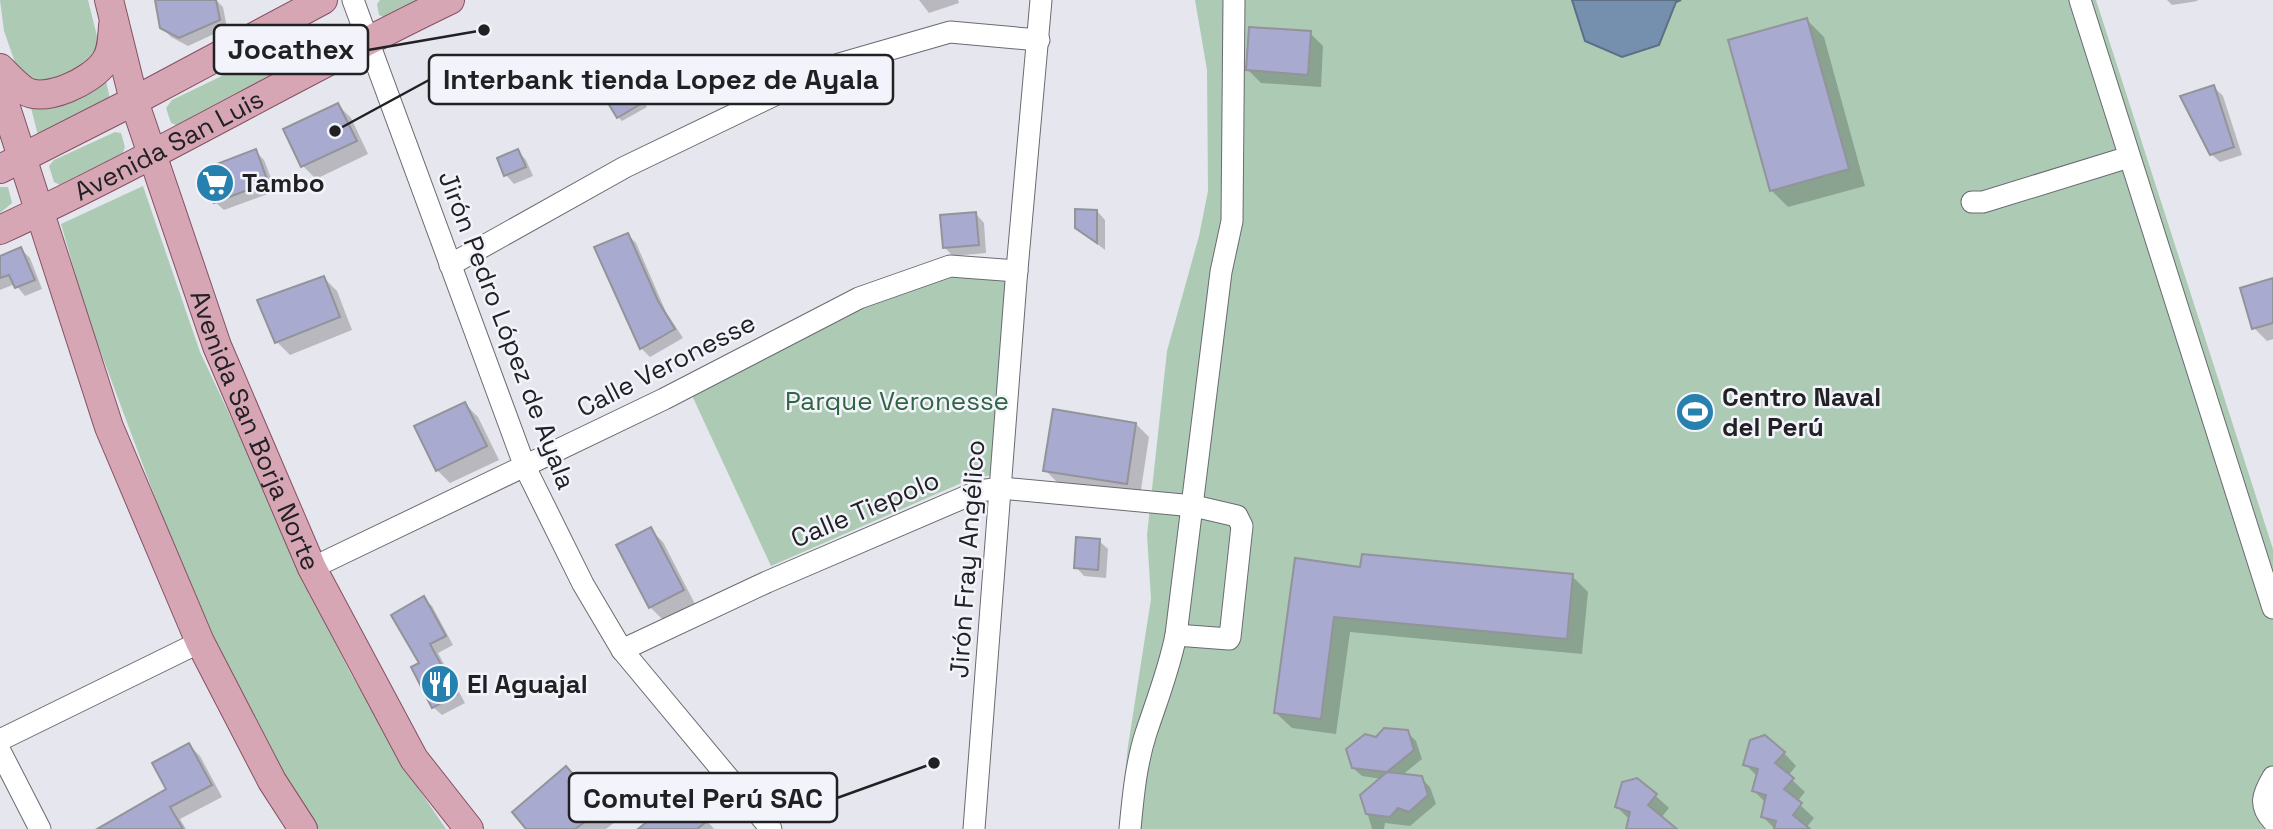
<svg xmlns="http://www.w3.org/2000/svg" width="2273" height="829" viewBox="0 0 2273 829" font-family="'Space Grotesk',sans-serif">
<rect width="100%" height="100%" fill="#e6e6ee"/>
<!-- green -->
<g fill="#adcbb4">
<path d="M0,0H88L99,44L80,72L43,84L18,71L4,31Z"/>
<path d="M380,0H431L390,20L379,15L377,4Z"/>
<path d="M1195,0H2096L2273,549V829H1119L1128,746L1151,599L1147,535L1167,351L1199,236L1208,191L1207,70Z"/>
<path d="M328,25L339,27L343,37L334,51L181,127L171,123L166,108L172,100Z"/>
<path d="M105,76L111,104L38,135L30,104Z"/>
<path d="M115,132L121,133L125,147L122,155L60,185L54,182L49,166L54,160Z"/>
<path d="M143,186L200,352L250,458L296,567L351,674L418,788L446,829H318L290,790L193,599L88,318L61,224Z"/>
<path d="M0,187H8L12,203L0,213Z"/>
<path d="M949,274L1007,279L993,475L973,478L771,566L689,389L863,305Z"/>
</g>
<!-- water -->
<path fill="#7590ae" stroke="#5c6f85" stroke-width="2" d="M1572,0H1681L1676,2L1659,45L1622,57L1585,41Z"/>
<!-- shadow -->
<g fill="#0003">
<path d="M157,0H216L223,7L227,28L188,46L171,37L162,28Z"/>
<path d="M919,0H958L959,3L929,13Z"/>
<path d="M2167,0H2197L2198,1L2172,5Z"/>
<path d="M1807,20L1824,37L1865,186L1788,207L1771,190Z"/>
<path d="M1310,33L1323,46L1321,87L1261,83L1248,70Z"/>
<path d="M2214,87L2223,96L2242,155L2220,162L2211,154Z"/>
<path d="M639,93L647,107L622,121L618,117Z"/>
<path d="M338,105L351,118L368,154L316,179L303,166L285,130Z"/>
<path d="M255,151L264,160L276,191L224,210L215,202Z"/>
<path d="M518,151L526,160L533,176L514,184L506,175L499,159Z"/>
<path d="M1097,211L1105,220V250L1077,228Z"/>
<path d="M976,214L984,223L986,253L953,256L944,247Z"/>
<path d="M628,235L636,243L666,312L683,338L650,357L641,348Z"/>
<path d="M21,249L30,258L42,289L25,296L15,284L0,290V258Z"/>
<path d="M324,278L337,291L352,330L290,355L277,342Z"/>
<path d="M2273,280V339L2267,341L2254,328Z"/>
<path d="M465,404L478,417L499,460L450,483L437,470Z"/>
<path d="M1136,424L1149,437L1140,496L1058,483L1045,470Z"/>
<path d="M650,529L663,542L695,604L663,620L650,607Z"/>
<path d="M1099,541L1108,549L1106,578L1084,576L1076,567Z"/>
<path d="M1362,569L1572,576L1588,592L1582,654L1350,632L1336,734L1292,728L1276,713Z"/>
<path d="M423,598L432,606L453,645L438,653L465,703L442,715L433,707L421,664Z"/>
<path d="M1407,732L1416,741L1422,759L1401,776L1421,778L1430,787L1436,804L1410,826L1385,823L1384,829H1372L1362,795L1382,779L1362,776L1353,768L1377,739Z"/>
<path d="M189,745L200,756L222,797L180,819L186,829H101L169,790Z"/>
<path d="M1784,753L1796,766L1788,776L1805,792L1797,802L1814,818L1806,828L1808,829H1775L1762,816L1766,803L1754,791L1758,777L1745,764Z"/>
<path d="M566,768L579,781L615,822L606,829H529Z"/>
<path d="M1637,779L1669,808L1661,818L1672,829H1627L1630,820L1617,807Z"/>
<path d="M684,794L714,829H641Z"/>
</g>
<!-- building -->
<g fill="#a9aad0" stroke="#93939a" stroke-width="2">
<path d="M155,0H216L220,20L179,38L160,28Z"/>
<path d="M1807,18L1849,169L1770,191L1728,40Z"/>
<path d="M1249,27L1311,31L1308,75L1246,70Z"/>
<path d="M2214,85L2234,147L2210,155L2180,96Z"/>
<path d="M636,87L644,102L617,118L608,103Z"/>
<path d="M338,103L357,141L301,167L283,129Z"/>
<path d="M256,149L268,182L214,203L201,170Z"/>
<path d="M518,149L526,167L504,176L497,158Z"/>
<path d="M1075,209L1097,210V243L1075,228Z"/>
<path d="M976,212L979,245L943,248L940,215Z"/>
<path d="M628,233L658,301L675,329L640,349L594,247Z"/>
<path d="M21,247L35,280L15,288L9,275L0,278V256Z"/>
<path d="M324,276L340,317L275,343L257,300Z"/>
<path d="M2273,278V323L2252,329L2240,288Z"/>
<path d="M465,402L487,446L436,471L414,426Z"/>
<path d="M1053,409L1136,423L1127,484L1043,471Z"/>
<path d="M651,527L684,590L649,608L616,545Z"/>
<path d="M1076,537L1100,539L1098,570L1074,568Z"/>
<path d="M1362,554L1573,574L1567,639L1334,617L1321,719L1274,713L1295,558L1360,567Z"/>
<path d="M424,596L446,636L430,644L457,694L432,708L411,667L419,663L391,615Z"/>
<path d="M1384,728L1408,730L1414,750L1387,772L1352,768L1346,749L1365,734L1376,737Z"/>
<path d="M1765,735L1785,752L1775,763L1794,778L1784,789L1802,803L1793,815L1810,829H1774L1776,821L1761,817L1766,795L1752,791L1758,769L1743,765L1750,740Z"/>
<path d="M189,743L212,785L170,807L183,829H97L166,789L152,763Z"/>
<path d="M566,766L603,809L575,829H526L512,812Z"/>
<path d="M1387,772L1422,776L1428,795L1409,812L1398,808L1390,817L1366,814L1360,795Z"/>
<path d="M1637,778L1657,794L1648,805L1677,829H1626L1630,812L1615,807L1622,782Z"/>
<path d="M684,792L707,821L697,829H638Z"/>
</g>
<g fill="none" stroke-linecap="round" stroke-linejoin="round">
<defs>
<g id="minor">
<path d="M353,0L525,467L583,584L622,650L771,829"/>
<path d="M2080,0L2273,608"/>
<path d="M1972,202H1983L2129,157"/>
<path d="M450,265L625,167L839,64L950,32L1039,40"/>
<path d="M312,568L664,399L859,298L950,266L1017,271"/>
<path d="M622,650L767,582L979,491L1001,488L1194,506L1237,516L1242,526L1230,637L1229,639L1176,635"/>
<path d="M0,740L200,642"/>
<path d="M0,751L40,829"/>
<path d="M2273,777C2263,794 2258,805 2273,821"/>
<path d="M974,829L1016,281L1041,0"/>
<path d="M1130,829C1133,797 1136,764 1146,733C1157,700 1169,670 1176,635L1221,272L1232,221L1234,0"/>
</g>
<g id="major">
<path id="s1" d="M109,0L134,101L217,346L312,568L414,759L469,829"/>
<path d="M0,68C7,75 16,85 25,91C46,103 91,81 104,63C112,53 112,39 113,26"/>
<path d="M0,89L109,427L200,642L272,781L303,829"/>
<path d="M0,169L134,101L323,0"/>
<path id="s2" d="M0,230C153,159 298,73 450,0"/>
</g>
</defs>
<!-- minor casing -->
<use href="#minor" stroke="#6a6a71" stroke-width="23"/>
<!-- major casing -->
<use href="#major" stroke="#865062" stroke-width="30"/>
<!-- minor -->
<use href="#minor" stroke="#fff" stroke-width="21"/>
<!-- major -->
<use href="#major" stroke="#d7a6b5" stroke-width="28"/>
</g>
<!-- icons -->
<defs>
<symbol id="supermarket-disc" viewBox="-11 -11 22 22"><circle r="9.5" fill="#2681af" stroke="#f3f4fb"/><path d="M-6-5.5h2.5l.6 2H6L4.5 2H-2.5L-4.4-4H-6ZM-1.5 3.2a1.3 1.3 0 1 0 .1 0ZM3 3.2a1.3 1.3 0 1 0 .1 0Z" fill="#fff"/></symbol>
<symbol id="stadium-disc" viewBox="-11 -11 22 22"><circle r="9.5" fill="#2681af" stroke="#f3f4fb"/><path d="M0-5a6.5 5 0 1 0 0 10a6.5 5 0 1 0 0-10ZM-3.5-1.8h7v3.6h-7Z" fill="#fff"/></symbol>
<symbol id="restaurant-disc" viewBox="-11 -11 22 22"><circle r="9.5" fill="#2681af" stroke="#f3f4fb"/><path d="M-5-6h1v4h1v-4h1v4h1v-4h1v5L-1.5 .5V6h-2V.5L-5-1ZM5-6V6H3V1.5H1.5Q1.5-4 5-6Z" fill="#fff"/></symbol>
</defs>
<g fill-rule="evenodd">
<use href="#supermarket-disc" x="193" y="161" width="44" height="44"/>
<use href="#stadium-disc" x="1673" y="390" width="44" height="44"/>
<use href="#restaurant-disc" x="418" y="662" width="44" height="44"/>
</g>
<g text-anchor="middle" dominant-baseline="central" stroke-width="5" stroke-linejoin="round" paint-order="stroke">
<!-- street labels -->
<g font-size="26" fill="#212124" stroke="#f3f4fb">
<text stroke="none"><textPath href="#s2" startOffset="189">Avenida San Luis</textPath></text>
<text transform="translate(507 330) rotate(69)">Jirón Pedro López de Ayala</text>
<text transform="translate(666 365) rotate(-27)">Calle Veronesse</text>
<text stroke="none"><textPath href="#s1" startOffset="455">Avenida San Borja Norte</textPath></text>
<text transform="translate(865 509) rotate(-23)">Calle Tiepolo</text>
<text transform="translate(967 559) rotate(-86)">Jirón Fray Angélico</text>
</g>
<!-- poi labels -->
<g font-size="26" font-weight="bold" fill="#212124" stroke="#f3f4fb" text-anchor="start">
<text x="242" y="183">Tambo</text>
<text x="1722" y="397">Centro Naval<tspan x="1722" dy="30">del Perú</tspan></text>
<text x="467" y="684">El Aguajal</text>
</g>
<!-- park labels -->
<g font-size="26" fill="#2f6540" stroke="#f3f4fb">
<text x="897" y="401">Parque Veronesse</text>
</g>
</g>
<!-- callouts -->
<path fill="none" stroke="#212124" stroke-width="2.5" d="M484 30L368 50M335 131L429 80M934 763L837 798"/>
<g fill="#212124" stroke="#f3f4fb" stroke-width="2.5">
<circle cx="484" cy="30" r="7"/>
<circle cx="335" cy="131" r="7"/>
<circle cx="934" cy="763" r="7"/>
</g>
<g fill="#f3f4fb" stroke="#212124" stroke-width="2.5">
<rect x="214" y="25" width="154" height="49" rx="7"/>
<rect x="429" y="55" width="464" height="49" rx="7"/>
<rect x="569" y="773" width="268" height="49" rx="7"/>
</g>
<g font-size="28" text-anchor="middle" font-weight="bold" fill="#212124">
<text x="291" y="59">Jocathex</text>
<text x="661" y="89">Interbank tienda Lopez de Ayala</text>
<text x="703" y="808">Comutel Perú SAC</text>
</g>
</svg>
